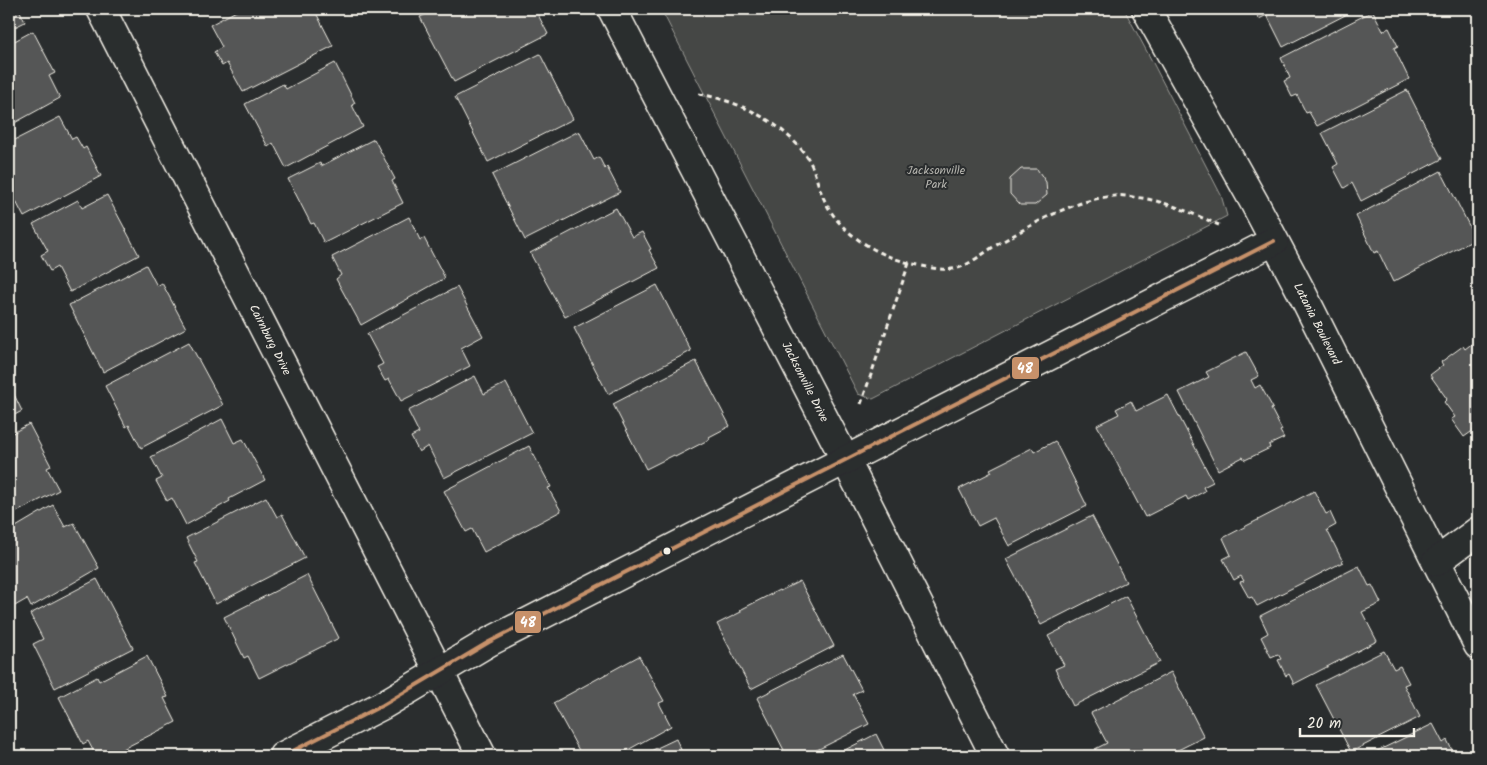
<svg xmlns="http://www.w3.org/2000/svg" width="1487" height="765" viewBox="0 0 1487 765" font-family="Kalam,sans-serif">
<rect width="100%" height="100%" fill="#2a2d2e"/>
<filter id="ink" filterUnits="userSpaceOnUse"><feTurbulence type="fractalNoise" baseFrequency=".02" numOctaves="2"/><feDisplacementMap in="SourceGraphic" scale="10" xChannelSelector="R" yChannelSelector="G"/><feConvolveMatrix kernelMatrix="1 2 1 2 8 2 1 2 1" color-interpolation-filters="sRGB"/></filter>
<g filter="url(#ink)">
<!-- green -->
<path fill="#444645" stroke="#9c9c96" d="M661,9H1124L1153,63L1221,195L1227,216L873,399L858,394Z"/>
<!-- building -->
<g fill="#555756" stroke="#f4f1e8">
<path d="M9,9H19L25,22L9,30Z"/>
<path d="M240,9H314L333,46L243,92L227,63L222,66L214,52L222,47L210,25Z"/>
<path d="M437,9H535L548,34L454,82L420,17Z"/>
<path d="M1254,9H1357L1283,47L1267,15L1259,19Z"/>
<path d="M1373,11L1383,31L1389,28L1398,46L1394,48L1409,79L1317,126L1309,112L1306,113L1297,95L1292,97L1284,81L1290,78L1281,58Z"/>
<path d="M33,31L55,73L49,76L60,98L9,126V44Z"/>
<path d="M540,54L573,119L488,162L455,97Z"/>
<path d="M335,63L355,103L352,105L363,127L286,168L273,143L268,147L245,104L283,84L286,89Z"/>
<path d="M1407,90L1442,159L1361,201L1352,183L1344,188L1333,167L1338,164L1322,133Z"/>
<path d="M60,117L72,139L76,137L83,149L86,147L101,176L24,217L10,190L9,191V143Z"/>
<path d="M579,131L594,160L599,157L605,169L607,167L620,192L525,240L492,175Z"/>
<path d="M374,139L395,179L392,181L403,203L324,243L314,223L311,224L288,179L320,163L321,166Z"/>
<path d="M1021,169H1037L1046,182L1047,195L1035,205H1020L1010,194V179Z"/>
<path d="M1441,171L1476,239L1393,282L1378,251L1374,253L1356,216Z"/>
<path d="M107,195L139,255L70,292L57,267L50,271L41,255L48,251L33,224L78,200L82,208Z"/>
<path d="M616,208L632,237L642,232L651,249L649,250L659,268L565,317L530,253Z"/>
<path d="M409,217L420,240L424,238L445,278L361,325L336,279L341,275L332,257Z"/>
<path d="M146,265L157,286L162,283L186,328L103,372L69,305Z"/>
<path d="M657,285L691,351L608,394L574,328Z"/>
<path d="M457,287L483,336L461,348L470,366L401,401L389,379L385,381L377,367L383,364L367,334Z"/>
<path d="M1478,339V435L1474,430L1464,437L1451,419L1455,417L1444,402L1447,399L1430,375L1443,365L1441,362L1463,346L1465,349Z"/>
<path d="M189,342L223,405L141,448L129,425L126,427L105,386Z"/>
<path d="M1246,352L1259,376L1251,380L1255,388L1260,385L1273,408L1271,409L1282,430L1280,431L1284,438L1269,445L1270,448L1245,460L1243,457L1218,470L1179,392L1209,377L1206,372Z"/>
<path d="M696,361L730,426L709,437L710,439L675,457L674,455L646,469L613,404Z"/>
<path d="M475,376L484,394L506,383L532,433L444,478L428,446L419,452L411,437L419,433L408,411Z"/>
<path d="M9,384L22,411L9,418Z"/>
<path d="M1168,395L1213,482L1203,487L1205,491L1188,500L1186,496L1145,517L1097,425L1119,414L1116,409L1131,401L1136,411Z"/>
<path d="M222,419L234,443L243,439L265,480L229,499L230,501L186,525L172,498L167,501L156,481L162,478L151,457Z"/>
<path d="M29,424L51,466L47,468L59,490L9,516V435Z"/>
<path d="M1055,441L1087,506L1009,546L994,518L978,526L959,489L992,472L990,469L1032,448L1034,452Z"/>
<path d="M529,446L551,487L548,488L561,511L484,552L472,529L466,532L444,491Z"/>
<path d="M1314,491L1326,514L1330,512L1336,525L1327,530L1343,562L1257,606L1252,597L1249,598L1240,582L1244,581L1241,576L1234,580L1223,559L1231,555L1223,538Z"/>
<path d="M266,497L277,517L282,514L305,558L216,604L195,563L198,562L186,538Z"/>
<path d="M53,505L65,527L74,523L99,568L31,607L27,599L13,607L9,600V531Z"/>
<path d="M1092,516L1126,582L1041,625L1006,559Z"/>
<path d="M1359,566L1369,586L1372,585L1381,603L1362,612L1377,641L1294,684L1289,674L1286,676L1278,660L1281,659L1278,654L1271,657L1261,637L1268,633L1260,616Z"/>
<path d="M307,575L339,638L259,678L248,656L244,658L224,617Z"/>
<path d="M97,579L133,648L55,688L33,644L43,639L30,614Z"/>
<path d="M800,581L834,646L751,689L717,624L741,612L740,610L779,590L780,591Z"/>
<path d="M1126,596L1160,662L1073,706L1055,669L1064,665L1048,636Z"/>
<path d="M1384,651L1394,669L1400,666L1409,683L1404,685L1420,717L1351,752L1316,685Z"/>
<path d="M843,654L862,690L853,694L869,724L805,756H787L757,698Z"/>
<path d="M147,656L168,697L164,698L176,722L109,756H96L88,741L83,744L59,697L97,677L99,681Z"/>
<path d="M639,656L664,701L659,703L671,726L617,756H582L553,703Z"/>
<path d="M1171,672L1204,737L1166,756H1099L1095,749L1107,743L1091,713Z"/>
<path d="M1433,724L1443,743L1447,740L1455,756H1367Z"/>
<path d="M876,734L887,756H833Z"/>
<path d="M676,739L684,756H640Z"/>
<path d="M1209,749L1213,756H1194Z"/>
</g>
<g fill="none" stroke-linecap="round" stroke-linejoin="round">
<defs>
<g id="minor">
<path d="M101,9L482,756"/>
<path d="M612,9L845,459L995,756"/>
<path d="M1146,9L1254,202L1303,295L1478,645"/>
<path d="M1436,562L1478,531"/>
<path d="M283,756L383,705L489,642L1274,241"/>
</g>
</defs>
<!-- minor casing -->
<use href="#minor" stroke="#f4f1e8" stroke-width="31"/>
<!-- path -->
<g stroke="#f4f1e8" stroke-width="3" stroke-dasharray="5 4" stroke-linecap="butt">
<path d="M699,94C739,101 780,121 805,154C815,167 817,185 824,199C839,233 875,254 909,263C923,266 944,272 958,268C965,267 986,252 993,247C1030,226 1071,200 1114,196C1120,195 1127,196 1133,197C1165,200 1190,213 1219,225"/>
<path d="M861,404L909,263"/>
</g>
<!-- minor -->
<use href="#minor" stroke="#2a2d2e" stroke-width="28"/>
<defs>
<path id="bus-1" d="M283,756L383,705L489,642L1274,241"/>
</defs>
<!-- bus-1 casing -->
<use href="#bus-1" stroke="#2a2d2e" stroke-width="8"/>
<!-- bus-1 -->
<use href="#bus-1" stroke="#c7916a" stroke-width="4"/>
</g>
</g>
<!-- markers -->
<circle fill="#f4f1e8" stroke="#2a2d2e" stroke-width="2" cx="667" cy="551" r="4.5"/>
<g text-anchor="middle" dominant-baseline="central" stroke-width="4" stroke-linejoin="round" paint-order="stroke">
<!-- park labels -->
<g font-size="12" fill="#b6b5af" stroke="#2a2d2e">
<text x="936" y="170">Jacksonville<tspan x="936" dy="14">Park</tspan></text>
</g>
<!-- street labels -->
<g font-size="12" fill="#f4f1e8" stroke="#2a2d2e">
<text transform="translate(1317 324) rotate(63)">Latania Boulevard</text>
<text transform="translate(270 340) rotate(63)">Cairnburg Drive</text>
<text transform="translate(805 382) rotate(63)">Jacksonville Drive</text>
</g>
</g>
<g stroke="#2a2d2e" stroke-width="2">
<rect x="1011" y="356" width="29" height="24" rx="5" fill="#c7916a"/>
<rect x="514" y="610" width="28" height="24" rx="5" fill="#c7916a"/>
</g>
<g font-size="14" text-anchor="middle" font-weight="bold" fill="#fff">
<text x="1025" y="373">48</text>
<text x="528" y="627">48</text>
</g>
<!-- margin -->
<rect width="1487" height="765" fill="none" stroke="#2a2d2e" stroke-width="30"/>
<rect x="15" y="15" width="1457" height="735" fill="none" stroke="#f4f1e8" stroke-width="2" filter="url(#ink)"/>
<!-- scale -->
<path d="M1300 728v8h114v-8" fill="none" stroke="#f4f1e8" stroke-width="2.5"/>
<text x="1307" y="728" font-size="15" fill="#f4f1e8" stroke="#2a2d2e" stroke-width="4" paint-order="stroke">20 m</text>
</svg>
